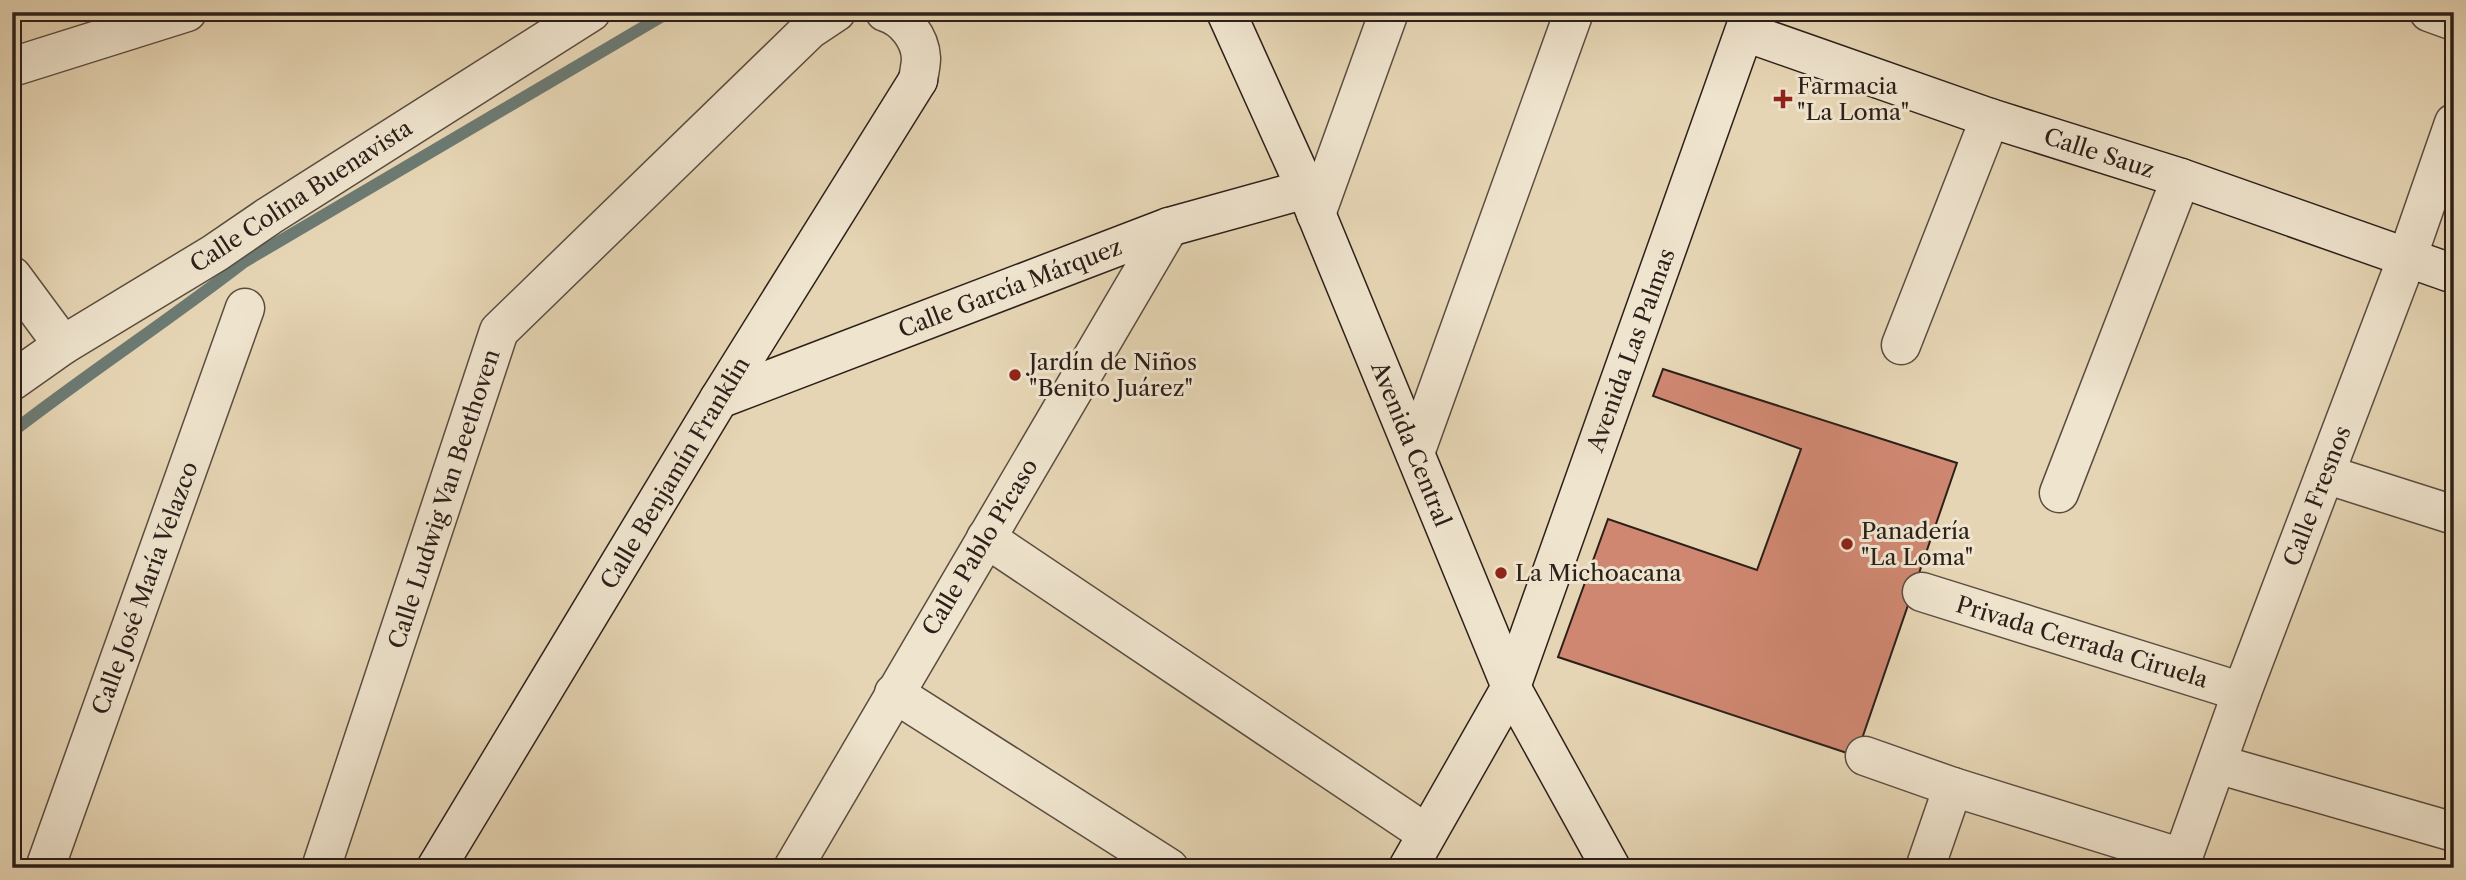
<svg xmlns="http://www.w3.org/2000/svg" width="2466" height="880" viewBox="0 0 2466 880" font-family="'Libre Caslon Text',serif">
<rect width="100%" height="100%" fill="#e6d5b4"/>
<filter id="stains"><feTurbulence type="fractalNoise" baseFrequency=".00286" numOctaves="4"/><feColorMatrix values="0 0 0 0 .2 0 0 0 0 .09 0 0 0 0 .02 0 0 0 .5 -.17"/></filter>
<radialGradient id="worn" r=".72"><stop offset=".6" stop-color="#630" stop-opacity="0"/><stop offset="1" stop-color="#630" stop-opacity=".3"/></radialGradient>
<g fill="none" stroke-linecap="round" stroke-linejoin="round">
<!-- stream -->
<path stroke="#6c7b74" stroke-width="12" d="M12,432C88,373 168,321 244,262L669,12"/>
</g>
<!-- building -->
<path fill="#cf8771" stroke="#2c201a" stroke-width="2" d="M1663,369L1957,463L1856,756L1558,657L1608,519L1757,570L1801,449L1653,396Z"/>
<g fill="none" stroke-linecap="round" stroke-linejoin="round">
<defs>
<g id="street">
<path d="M885,12C904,18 920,37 921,58C921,65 919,73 918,80"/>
<path d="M2429,12L2454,21"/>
<path d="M12,67L187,12"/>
<path d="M1316,214L1389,12"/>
<path d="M12,276L63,345"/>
<path d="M1901,345L1990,118"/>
<path d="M12,381L63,345L215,253L269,216L591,12"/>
<path d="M1415,453L1574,12"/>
<path d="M2325,474L2454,515"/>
<path d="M2059,493L2181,178"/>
<path d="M986,538L1427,834"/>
<path d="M1922,592L2242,692"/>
<path d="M894,693L1169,868"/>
<path d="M1865,756L1953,787L2182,858"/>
<path d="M2217,764L2454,832"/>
<path d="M45,868L245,308"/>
<path d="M321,868L499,331L809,30L836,12"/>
<path d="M793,868L1169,227"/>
<path d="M1925,868L1953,787"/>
<path d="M2179,868L2242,692L2407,258L2454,123"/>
</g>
<g id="secondary">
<path d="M1226,12L1306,189L1511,687L1611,868"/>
<path d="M1745,32L1990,118L2181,178L2454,274"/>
<path d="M719,399L1169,227L1306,189"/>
<path d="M436,868L719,399L918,80"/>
<path d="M1408,868L1511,687L1751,12"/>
</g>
</defs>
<!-- street casing -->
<use href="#street" stroke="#5a4d40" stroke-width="41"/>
<!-- secondary casing -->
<use href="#secondary" stroke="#2c201a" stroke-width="41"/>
<!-- street -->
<use href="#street" stroke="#efe4ce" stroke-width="38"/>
<!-- secondary -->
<use href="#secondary" stroke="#efe4ce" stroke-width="38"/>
</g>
<!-- markers -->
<g fill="#8f2418" stroke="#efe4ce" stroke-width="2.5">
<path d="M1779.5 88.5h7v7h7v7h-7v7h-7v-7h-7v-7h7z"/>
<circle cx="1015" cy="375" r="7"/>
<circle cx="1847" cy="544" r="7"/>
<circle cx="1501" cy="573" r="7"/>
</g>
<g text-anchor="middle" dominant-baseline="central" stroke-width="6" stroke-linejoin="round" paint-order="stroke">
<!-- poi labels -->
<g font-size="23" fill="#2c201a" stroke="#efe4ce" text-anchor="start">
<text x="1797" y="86">Farmacia<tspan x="1797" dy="26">"La Loma"</tspan></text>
<text x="1029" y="362">Jardín de Niños<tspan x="1029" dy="26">"Benito Juárez"</tspan></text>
<text x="1861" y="531">Panadería<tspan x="1861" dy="26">"La Loma"</tspan></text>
<text x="1515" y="573">La Michoacana</text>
</g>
<!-- street labels -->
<g font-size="23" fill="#2c201a" stroke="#efe4ce">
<text transform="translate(2099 153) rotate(18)">Calle Sauz</text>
<text transform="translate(301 196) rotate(-33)">Calle Colina Buenavista</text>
<text transform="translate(1010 288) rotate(-21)">Calle García Márquez</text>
<text transform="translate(1631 350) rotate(-70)">Avenida Las Palmas</text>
<text transform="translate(1411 444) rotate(68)">Avenida Central</text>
<text transform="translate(675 473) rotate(-59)">Calle Benjamín Franklin</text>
<text transform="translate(2317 496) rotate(-69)">Calle Fresnos</text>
<text transform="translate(444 499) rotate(-72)">Calle Ludwig Van Beethoven</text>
<text transform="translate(980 547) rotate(-59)">Calle Pablo Picaso</text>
<text transform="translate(145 588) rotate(-70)">Calle José María Velazco</text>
<text transform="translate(2082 642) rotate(17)">Privada Cerrada Ciruela</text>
</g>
</g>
<!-- margin -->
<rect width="2466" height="880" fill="none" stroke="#e6d5b4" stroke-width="42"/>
<rect x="14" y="14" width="2438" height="852" fill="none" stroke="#2c201a" stroke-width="3.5"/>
<rect x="21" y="21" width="2424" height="838" fill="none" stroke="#2c201a" stroke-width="2"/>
<rect width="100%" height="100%" filter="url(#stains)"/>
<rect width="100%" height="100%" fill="url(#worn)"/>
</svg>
